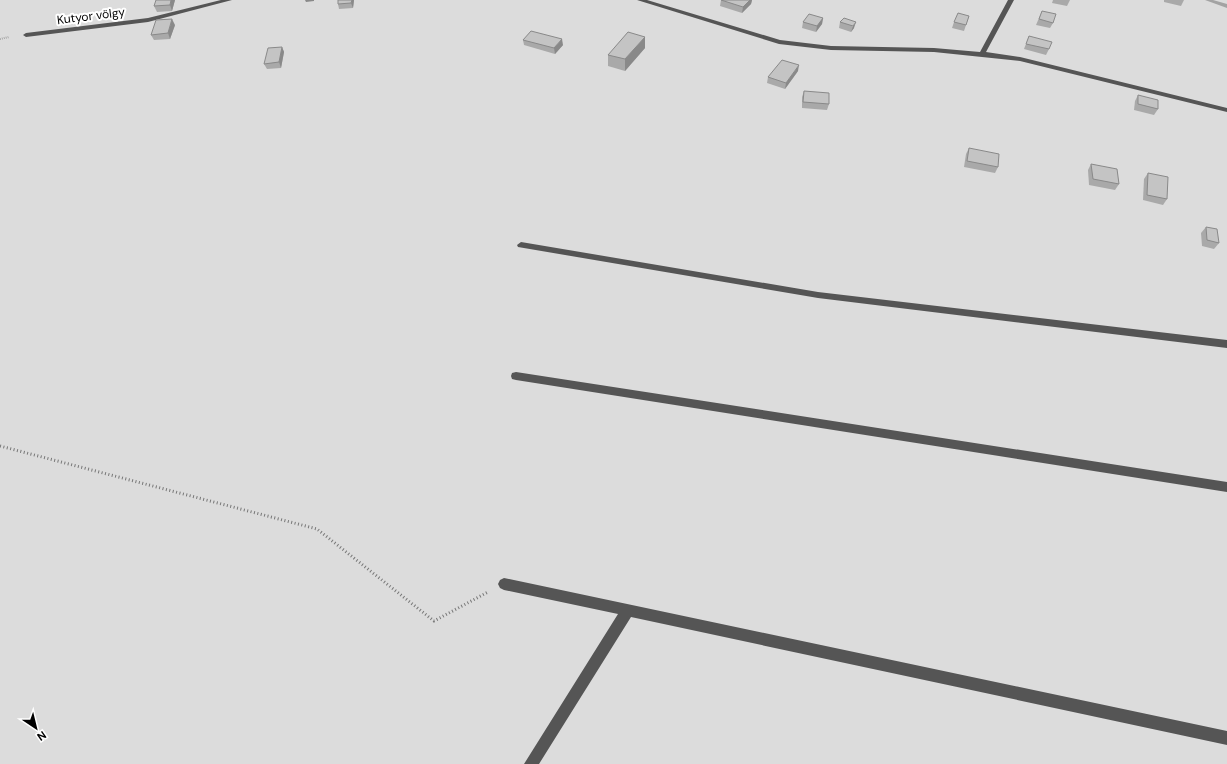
<svg xmlns="http://www.w3.org/2000/svg" width="1227" height="764" viewBox="0 0 1227 764" font-family="'DM Sans',sans-serif">
<rect width="100%" height="100%" fill="#fff"/>
<!-- green -->
<rect fill="#dcdcdc" x="0" y="0" width="1227" height="764"/>
<g fill="none" stroke-linecap="round" stroke-linejoin="round">
<!-- stream -->
<path fill="#a3a3a3" fill-rule="evenodd" d="M1205,0H1213L1227,4V8Z"/>
<!-- path-far1 -->
<path stroke="#777" stroke-width="2" stroke-dasharray="0.5 1.5" stroke-linecap="butt" d="M0,39L9,37"/>
<!-- path -->
<path stroke="#777" stroke-width="3" stroke-dasharray="1 2.5" stroke-linecap="butt" d="M0,446L317,529L434,621L488,592"/>
<!-- minor -->
<g fill="#555" fill-rule="evenodd">
<path d="M221,0H232L148,22L26,37L23,35L26,33L148,18Z"/>
<path d="M637,0H647L780,40L831,46L934,48L980,52L1008,0H1014L986,52L1020,57L1227,108V112L1020,61L934,52L831,50L779,44Z"/>
<path d="M521,242L818,292L1227,340V348L818,298L518,247L517,245Z"/>
<path d="M516,372L1227,482V492L516,380L512,379L511,376L512,373Z"/>
<path d="M504,578L1227,731V745L631,617L539,764H524L618,614L504,590L500,588L498,584L500,580Z"/>
</g>
</g>
<!-- wall -->
<g fill="#a9a9a9">
<path d="M175,0L172,11L157,12L154,6Z"/>
<path d="M354,0L353,8L339,9L338,4Z"/>
<path d="M721,0H752L751,4L742,13L720,6Z"/>
<path d="M1053,0H1070L1067,6L1052,3Z"/>
<path d="M1164,0H1184L1181,6L1164,2Z"/>
<path d="M1042,11L1053,23L1050,28L1036,25Z"/>
<path d="M969,16L964,31L952,28L954,22Z"/>
<path d="M823,18L822,24L816,32L802,28L803,22Z"/>
<path d="M844,18L854,28L851,32L839,28L840,22Z"/>
<path d="M175,25L170,39L154,40L151,35Z"/>
<path d="M1029,36L1049,49L1046,55L1024,49Z"/>
<path d="M645,37V48L625,71L608,66V55Z"/>
<path d="M523,40L563,45L555,54L524,45Z"/>
<path d="M282,47L284,52L281,68L267,69L264,64Z"/>
<path d="M798,71L785,89L767,83L768,77Z"/>
<path d="M804,91L829,104L827,110L802,108V97Z"/>
<path d="M1138,95L1158,109L1154,115L1134,110L1135,101Z"/>
<path d="M969,148L998,167L995,173L964,167L966,154Z"/>
<path d="M1091,164L1119,184L1115,190L1089,185L1088,170Z"/>
<path d="M1148,173L1167,199L1163,205L1143,200L1144,179Z"/>
<path d="M1206,227L1219,243L1214,249L1202,246L1201,233Z"/>
</g>
<!-- shaded-wall -->
<g fill="#898989">
<path d="M171,0H175L172,11L170,5Z"/>
<path d="M305,0H314V1L306,2Z"/>
<path d="M352,0H354L353,8L351,3Z"/>
<path d="M750,0H752L751,4L742,13L743,7Z"/>
<path d="M823,18L822,24L816,32L817,26Z"/>
<path d="M172,19L175,25L170,39L168,33Z"/>
<path d="M856,22L854,28L851,32L853,26Z"/>
<path d="M645,37V48L625,71V59Z"/>
<path d="M562,39L563,45L555,54L554,48Z"/>
<path d="M282,47L284,52L281,68L279,62Z"/>
<path d="M799,65L798,71L785,89L786,83Z"/>
</g>
<!-- building -->
<g fill="#c4c4c4" stroke="#898989">
<path d="M156,0H171L170,5L154,6Z"/>
<path d="M338,0H352L351,3L338,4Z"/>
<path d="M721,0H750L743,7Z"/>
<path d="M1042,11L1056,14L1053,23L1039,19Z"/>
<path d="M958,13L969,16L966,25L954,22Z"/>
<path d="M809,14L823,18L817,26L803,22Z"/>
<path d="M844,18L856,22L853,26L840,22Z"/>
<path d="M172,19L168,33L151,35L156,20Z"/>
<path d="M531,31L562,39L554,48L523,40Z"/>
<path d="M628,32L645,37L625,59L608,55Z"/>
<path d="M1029,36L1052,42L1049,49L1026,44Z"/>
<path d="M282,47L279,62L264,64L268,48Z"/>
<path d="M782,60L799,65L786,83L768,77Z"/>
<path d="M804,91L829,93V104L803,102Z"/>
<path d="M1138,95L1158,100V109L1138,104Z"/>
<path d="M969,148L999,154L998,167L967,161Z"/>
<path d="M1091,164L1117,169L1119,184L1093,179Z"/>
<path d="M1148,173L1168,177L1167,199L1147,195Z"/>
<path d="M1206,227L1217,229L1219,243L1207,240Z"/>
</g>
<g text-anchor="middle" dominant-baseline="central" stroke-width="4" stroke-linejoin="round" paint-order="stroke">
<!-- far-street labels -->
<g font-size="12" fill="#000" stroke="#fff">
<text transform="translate(91 16) rotate(-7)">Kutyor völgy</text>
</g>
</g>
<!-- north arrow -->
<g transform="translate(36 728) rotate(145)" stroke="#ffffff" stroke-width="3" paint-order="stroke">
<path d="M0-3L7 15L0 10L-7 15Z" fill="#000000"/>
<text y="-6" font-size="11" font-weight="bold" text-anchor="middle" fill="#000000">N</text>
</g>
</svg>
